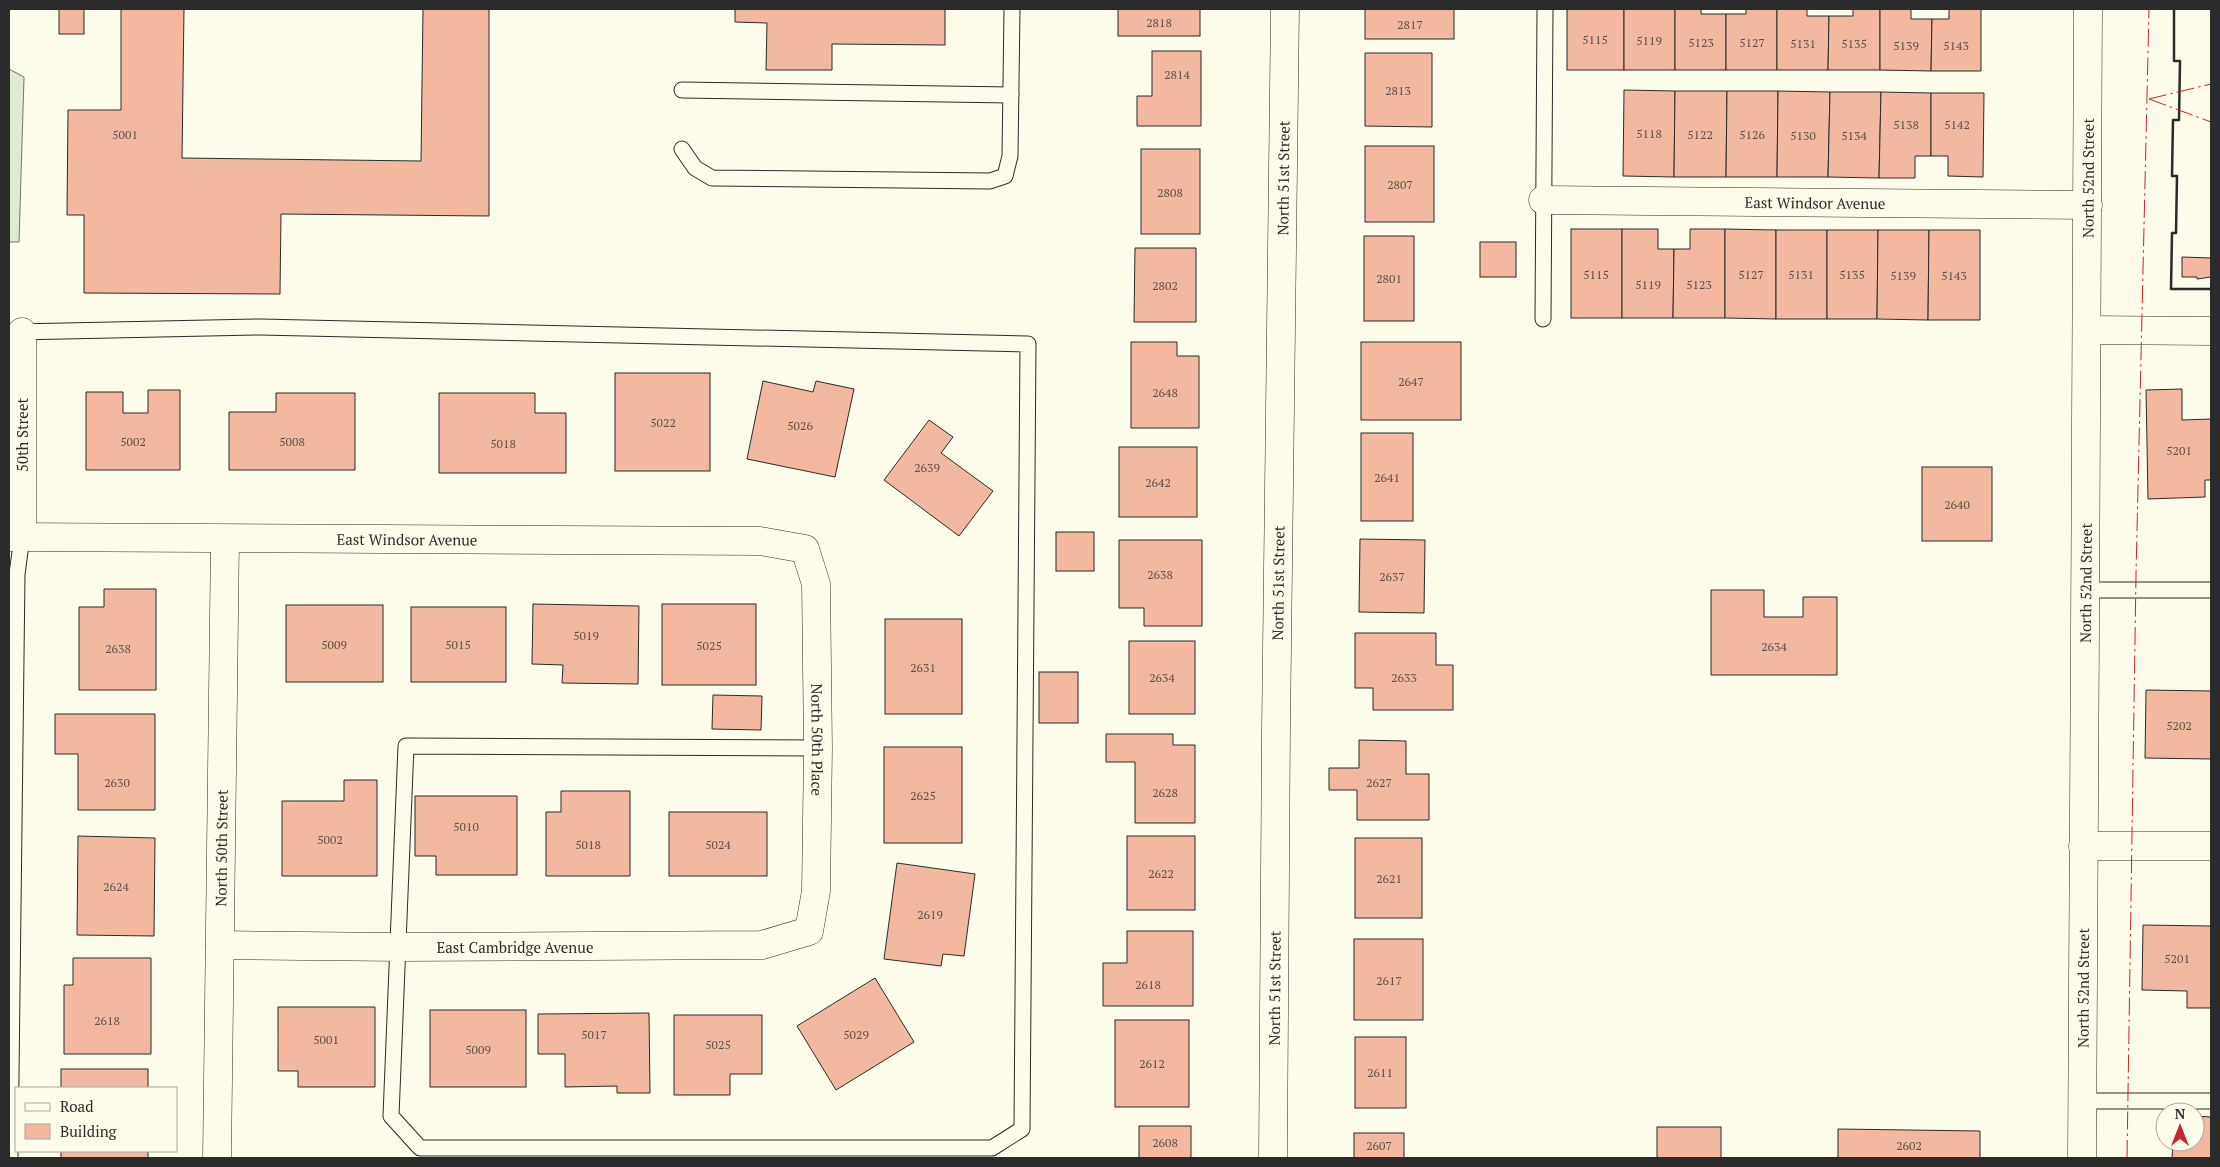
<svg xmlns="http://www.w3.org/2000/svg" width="2220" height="1167" viewBox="0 0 2220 1167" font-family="'PT Serif',serif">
<rect width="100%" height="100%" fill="#fdfbea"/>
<!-- green -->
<path fill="#deebd1" stroke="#74746e" d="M9,69L24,77L19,242H9Z"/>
<!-- building -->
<g fill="#f2b8a0" stroke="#2b2b2b">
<rect x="59" y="9" width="25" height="25"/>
<path d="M121,9H184L182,158L421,161L423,9H489V216L281,214L280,294L84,293V215H67L68,110H121Z"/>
<path d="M735,9H945V45L832,44V70H766L767,23L735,22Z"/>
<rect x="1118" y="9" width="82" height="27"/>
<rect x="1365" y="9" width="89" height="30"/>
<rect x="1567" y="9" width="57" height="61"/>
<rect x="1624" y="9" width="51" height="61"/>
<path d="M1675,9H1701V14H1726V70H1675Z"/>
<path d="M1746,9H1777V70H1726V14H1746Z"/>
<path d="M1777,9H1807V16H1829L1828,70H1777Z"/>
<path d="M1853,9H1880V70H1828L1829,16H1853Z"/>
<path d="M1880,9H1911V19H1932L1931,71L1880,70Z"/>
<path d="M1949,9H1981V71H1931L1932,19H1949Z"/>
<path d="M1152,51H1201V126H1137V96H1152Z"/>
<path d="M1365,53H1432V127L1365,126Z"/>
<path d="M1624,90L1675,91L1674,177L1623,176Z"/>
<path d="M1675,91H1727L1726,177H1674Z"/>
<path d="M1727,91H1778L1777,177H1726Z"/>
<path d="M1778,91L1830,92L1828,177H1777Z"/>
<path d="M1830,92H1881L1879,178L1828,177Z"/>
<path d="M1881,92L1931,93V156H1915V178H1879Z"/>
<path d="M1931,93H1984L1983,177L1948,176V156H1931Z"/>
<rect x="1365" y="146" width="69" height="76"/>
<rect x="1141" y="149" width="59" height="85"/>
<rect x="1571" y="229" width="51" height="89"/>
<path d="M1622,229H1658V249H1674L1673,318H1622Z"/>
<path d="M1690,229H1725V318H1673L1674,249H1690Z"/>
<path d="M1725,229L1776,230V319L1725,318Z"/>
<rect x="1776" y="230" width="51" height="89"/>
<path d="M1827,230H1878L1877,319H1827Z"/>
<path d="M1878,230H1929L1928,320L1877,319Z"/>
<path d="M1929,230H1980V320H1928Z"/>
<rect x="1364" y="236" width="50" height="85"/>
<rect x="1480" y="242" width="36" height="35"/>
<path d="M1135,248H1196V322H1134Z"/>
<path d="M2182,257L2211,258V277L2197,279V277H2182Z"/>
<path d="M1131,342H1177V356H1199V428H1131Z"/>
<rect x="1361" y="342" width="100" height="78"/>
<rect x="615" y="373" width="95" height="98"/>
<path d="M763,381L813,392L816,381L854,389L835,477L747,459Z"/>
<path d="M2182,389V420L2211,419V480H2205V497L2148,499L2146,390Z"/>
<path d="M148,390H180V470H86V392H123V413H148Z"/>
<path d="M276,393H355V470H229V412H276Z"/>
<path d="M439,393H535V413H566V473H439Z"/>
<path d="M929,420L953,437L941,453L993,491L959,536L884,480Z"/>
<rect x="1361" y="433" width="52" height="88"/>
<rect x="1119" y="447" width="78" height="70"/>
<rect x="1922" y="467" width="70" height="74"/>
<rect x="1056" y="532" width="38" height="39"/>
<path d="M1360,539L1425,540L1424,613L1359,612Z"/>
<path d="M1119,540H1202V626H1144V608H1119Z"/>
<path d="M104,589H156V690H79V607H104Z"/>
<path d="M1711,590H1764V617H1803V597H1837V675H1711Z"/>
<path d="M533,604L639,606L638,684L562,683L563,665L532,664Z"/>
<rect x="662" y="604" width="94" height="81"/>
<rect x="286" y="605" width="97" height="77"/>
<rect x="411" y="607" width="95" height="75"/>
<rect x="885" y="619" width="77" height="95"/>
<path d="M1355,633H1436V665H1453V710H1373V688H1355Z"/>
<rect x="1129" y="641" width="66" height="73"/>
<rect x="1039" y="672" width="39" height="51"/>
<path d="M2146,690L2211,691V759L2145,758Z"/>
<path d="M713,695L762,696L761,730L712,729Z"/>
<path d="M55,714H155V810H78V754H55Z"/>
<path d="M1106,734H1173V745H1195V823H1135V762H1106Z"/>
<path d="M1359,740L1406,741V774H1429V820H1357V790H1329V768H1359Z"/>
<rect x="884" y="747" width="78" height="96"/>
<path d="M344,780H377V876H282V801H344Z"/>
<path d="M561,791H630V876H546V812H561Z"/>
<path d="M415,796H517V875H436V856H415Z"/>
<rect x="669" y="812" width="98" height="64"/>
<path d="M78,836L155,838L154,936L77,935Z"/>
<rect x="1127" y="836" width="68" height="74"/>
<rect x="1355" y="838" width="67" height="80"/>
<path d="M897,863L975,874L964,956L943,954L941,966L884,959Z"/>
<path d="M2143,925L2211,926V1008H2187V991L2142,990Z"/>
<path d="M1127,931H1193V1006H1103V963H1127Z"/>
<rect x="1354" y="939" width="69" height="81"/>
<path d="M73,958H151V1054H64V985H73Z"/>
<path d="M875,978L914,1042L836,1090L797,1026Z"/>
<path d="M278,1007H375V1087H298V1071H278Z"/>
<rect x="430" y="1010" width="96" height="77"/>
<path d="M649,1013L650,1093H617V1086L565,1087V1054H538V1014Z"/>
<path d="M674,1015H762V1074H730V1095H674Z"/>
<rect x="1115" y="1020" width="74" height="87"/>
<rect x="1355" y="1037" width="51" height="71"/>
<rect x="61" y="1069" width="87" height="19"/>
<path d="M2195,1116L2211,1117V1158H2172L2173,1142H2195Z"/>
<rect x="1139" y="1126" width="52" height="32"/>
<rect x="1657" y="1127" width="64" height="31"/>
<path d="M1838,1129L1980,1131V1158H1838Z"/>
<rect x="1354" y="1133" width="50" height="25"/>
<rect x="61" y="1151" width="87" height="7"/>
</g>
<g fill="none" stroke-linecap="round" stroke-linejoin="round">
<defs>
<g id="lane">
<path d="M682,90L1011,95"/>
<path d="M682,149L695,168L712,178L990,181L1005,176L1010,156L1012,9"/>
<path d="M1543,319L1545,9"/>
<path d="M16,332L260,327L1028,344L1022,1129L992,1148H420L391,1116L406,746L818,748"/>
<path d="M2085,590H2211"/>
<path d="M2082,1101H2211"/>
<path d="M10,1158L17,574L22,537"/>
</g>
<g id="street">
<path id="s1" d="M1543,200L2088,205"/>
<path d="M2088,330L2211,331"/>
<path d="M22,332V537"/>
<path id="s2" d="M9,537L760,541L805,549L816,584L818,748L816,891L809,931L762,945L399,947L220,945"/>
<path d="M2083,846H2211"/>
<path id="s3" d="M217,1158L225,539"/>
<path id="s4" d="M1273,1158L1276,728L1285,9"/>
</g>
<g id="secondary">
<path id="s5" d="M2082,1158C2083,775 2088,392 2088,9"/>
</g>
</defs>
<!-- lane casing -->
<use href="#lane" stroke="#2b2b2b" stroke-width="17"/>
<!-- street casing -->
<use href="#street" stroke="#2b2b2b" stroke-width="29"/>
<!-- secondary casing -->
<use href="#secondary" stroke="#2b2b2b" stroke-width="29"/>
<!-- lane -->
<use href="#lane" stroke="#fdfbea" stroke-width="15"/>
<!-- street -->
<use href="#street" stroke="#fdfbea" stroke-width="28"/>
<!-- secondary -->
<use href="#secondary" stroke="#fdfbea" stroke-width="28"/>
<!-- wall -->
<path stroke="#2b2b2b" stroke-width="2.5" d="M2174,9V61H2180L2179,120H2173L2172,176H2177L2176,233H2172L2171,289H2211"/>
<!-- power -->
<g stroke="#c62828" stroke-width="1" stroke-dasharray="18 4 2.5 4" stroke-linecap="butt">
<path d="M2149,99L2211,122"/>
<path d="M2149,99L2211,84"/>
<path d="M2127,1158L2136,575L2149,9"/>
</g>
</g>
<g text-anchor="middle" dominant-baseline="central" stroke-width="4" stroke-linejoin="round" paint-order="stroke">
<!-- number labels -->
<g font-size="12" fill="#5d4e48">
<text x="1159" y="22">2818</text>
<text x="1410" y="24">2817</text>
<text x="1595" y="39">5115</text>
<text x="1649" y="40">5119</text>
<text x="1701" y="42">5123</text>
<text x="1752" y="42">5127</text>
<text x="1803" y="43">5131</text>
<text x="1854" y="43">5135</text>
<text x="1906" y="45">5139</text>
<text x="1956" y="45">5143</text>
<text x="1177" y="74">2814</text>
<text x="1398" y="90">2813</text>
<text x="1906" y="124">5138</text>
<text x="1957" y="124">5142</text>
<text x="1649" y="133">5118</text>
<text x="125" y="134">5001</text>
<text x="1700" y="134">5122</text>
<text x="1752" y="134">5126</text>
<text x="1803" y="135">5130</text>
<text x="1854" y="135">5134</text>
<text x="1400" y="184">2807</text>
<text x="1170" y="192">2808</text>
<text x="1596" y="274">5115</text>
<text x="1751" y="274">5127</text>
<text x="1801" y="274">5131</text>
<text x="1852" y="274">5135</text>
<text x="1903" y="275">5139</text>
<text x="1954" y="275">5143</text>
<text x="1389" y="278">2801</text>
<text x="1648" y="284">5119</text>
<text x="1699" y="284">5123</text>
<text x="1165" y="285">2802</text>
<text x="1411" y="381">2647</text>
<text x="1165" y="392">2648</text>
<text x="663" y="422">5022</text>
<text x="800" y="425">5026</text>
<text x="133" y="441">5002</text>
<text x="292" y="441">5008</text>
<text x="503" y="443">5018</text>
<text x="2179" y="450">5201</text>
<text x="927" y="467">2639</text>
<text x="1387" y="477">2641</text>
<text x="1158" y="482">2642</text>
<text x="1957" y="504">2640</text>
<text x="1160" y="574">2638</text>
<text x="1392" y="576">2637</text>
<text x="586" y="635">5019</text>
<text x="334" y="644">5009</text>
<text x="458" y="644">5015</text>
<text x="709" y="645">5025</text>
<text x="1774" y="646">2634</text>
<text x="118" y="648">2638</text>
<text x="923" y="667">2631</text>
<text x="1162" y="677">2634</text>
<text x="1404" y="677">2633</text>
<text x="2179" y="725">5202</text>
<text x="117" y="782">2630</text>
<text x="1379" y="782">2627</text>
<text x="1165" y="792">2628</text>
<text x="923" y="795">2625</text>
<text x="466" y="826">5010</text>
<text x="330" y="839">5002</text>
<text x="588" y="844">5018</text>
<text x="718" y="844">5024</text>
<text x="1161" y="873">2622</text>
<text x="1389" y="878">2621</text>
<text x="116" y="886">2624</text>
<text x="930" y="914">2619</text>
<text x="2177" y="958">5201</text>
<text x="1389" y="980">2617</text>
<text x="1148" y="984">2618</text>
<text x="107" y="1020">2618</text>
<text x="594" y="1034">5017</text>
<text x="856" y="1034">5029</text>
<text x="326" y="1039">5001</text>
<text x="718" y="1044">5025</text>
<text x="478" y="1049">5009</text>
<text x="1152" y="1063">2612</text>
<text x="1380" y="1072">2611</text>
<text x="1165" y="1142">2608</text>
<text x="1379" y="1145">2607</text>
<text x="1909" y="1145">2602</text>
</g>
<!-- street labels -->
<g font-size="15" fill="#2b2b2b" stroke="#fdfbea">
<text stroke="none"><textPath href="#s4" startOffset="980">North 51st Street</textPath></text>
<text stroke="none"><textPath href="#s5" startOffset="980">North 52nd Street</textPath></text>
<text stroke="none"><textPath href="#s1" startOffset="272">East Windsor Avenue</textPath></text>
<text transform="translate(22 435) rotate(-90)">50th Street</text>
<text stroke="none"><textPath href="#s2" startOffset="398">East Windsor Avenue</textPath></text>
<text stroke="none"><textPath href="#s4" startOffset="575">North 51st Street</textPath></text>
<text stroke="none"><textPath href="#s5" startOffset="575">North 52nd Street</textPath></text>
<text stroke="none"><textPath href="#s2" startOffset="989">North 50th Place</textPath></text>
<text stroke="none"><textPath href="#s3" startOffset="310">North 50th Street</textPath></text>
<text x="515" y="947">East Cambridge Avenue</text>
<text stroke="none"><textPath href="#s4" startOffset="170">North 51st Street</textPath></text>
<text stroke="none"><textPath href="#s5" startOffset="170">North 52nd Street</textPath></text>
</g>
</g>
<!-- border -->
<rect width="2220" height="1167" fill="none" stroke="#2b2b2b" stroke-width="20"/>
<!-- legend -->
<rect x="15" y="1087" width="162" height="65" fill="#fdfbea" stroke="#a9a89e"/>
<rect x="25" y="1103" width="25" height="8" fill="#fdfbea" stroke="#a9a89e"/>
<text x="60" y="1112" font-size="15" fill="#2b2b2b">Road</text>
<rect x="25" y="1124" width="25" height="15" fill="#f2b8a0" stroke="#a9a89e"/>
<text x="60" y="1137" font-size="15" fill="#2b2b2b">Building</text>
<!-- north arrow -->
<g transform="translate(2180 1127)"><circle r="24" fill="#fdfbea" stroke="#a9a89e"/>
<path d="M0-4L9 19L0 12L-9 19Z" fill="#c62828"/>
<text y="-8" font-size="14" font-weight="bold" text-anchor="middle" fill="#2b2b2b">N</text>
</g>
</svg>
